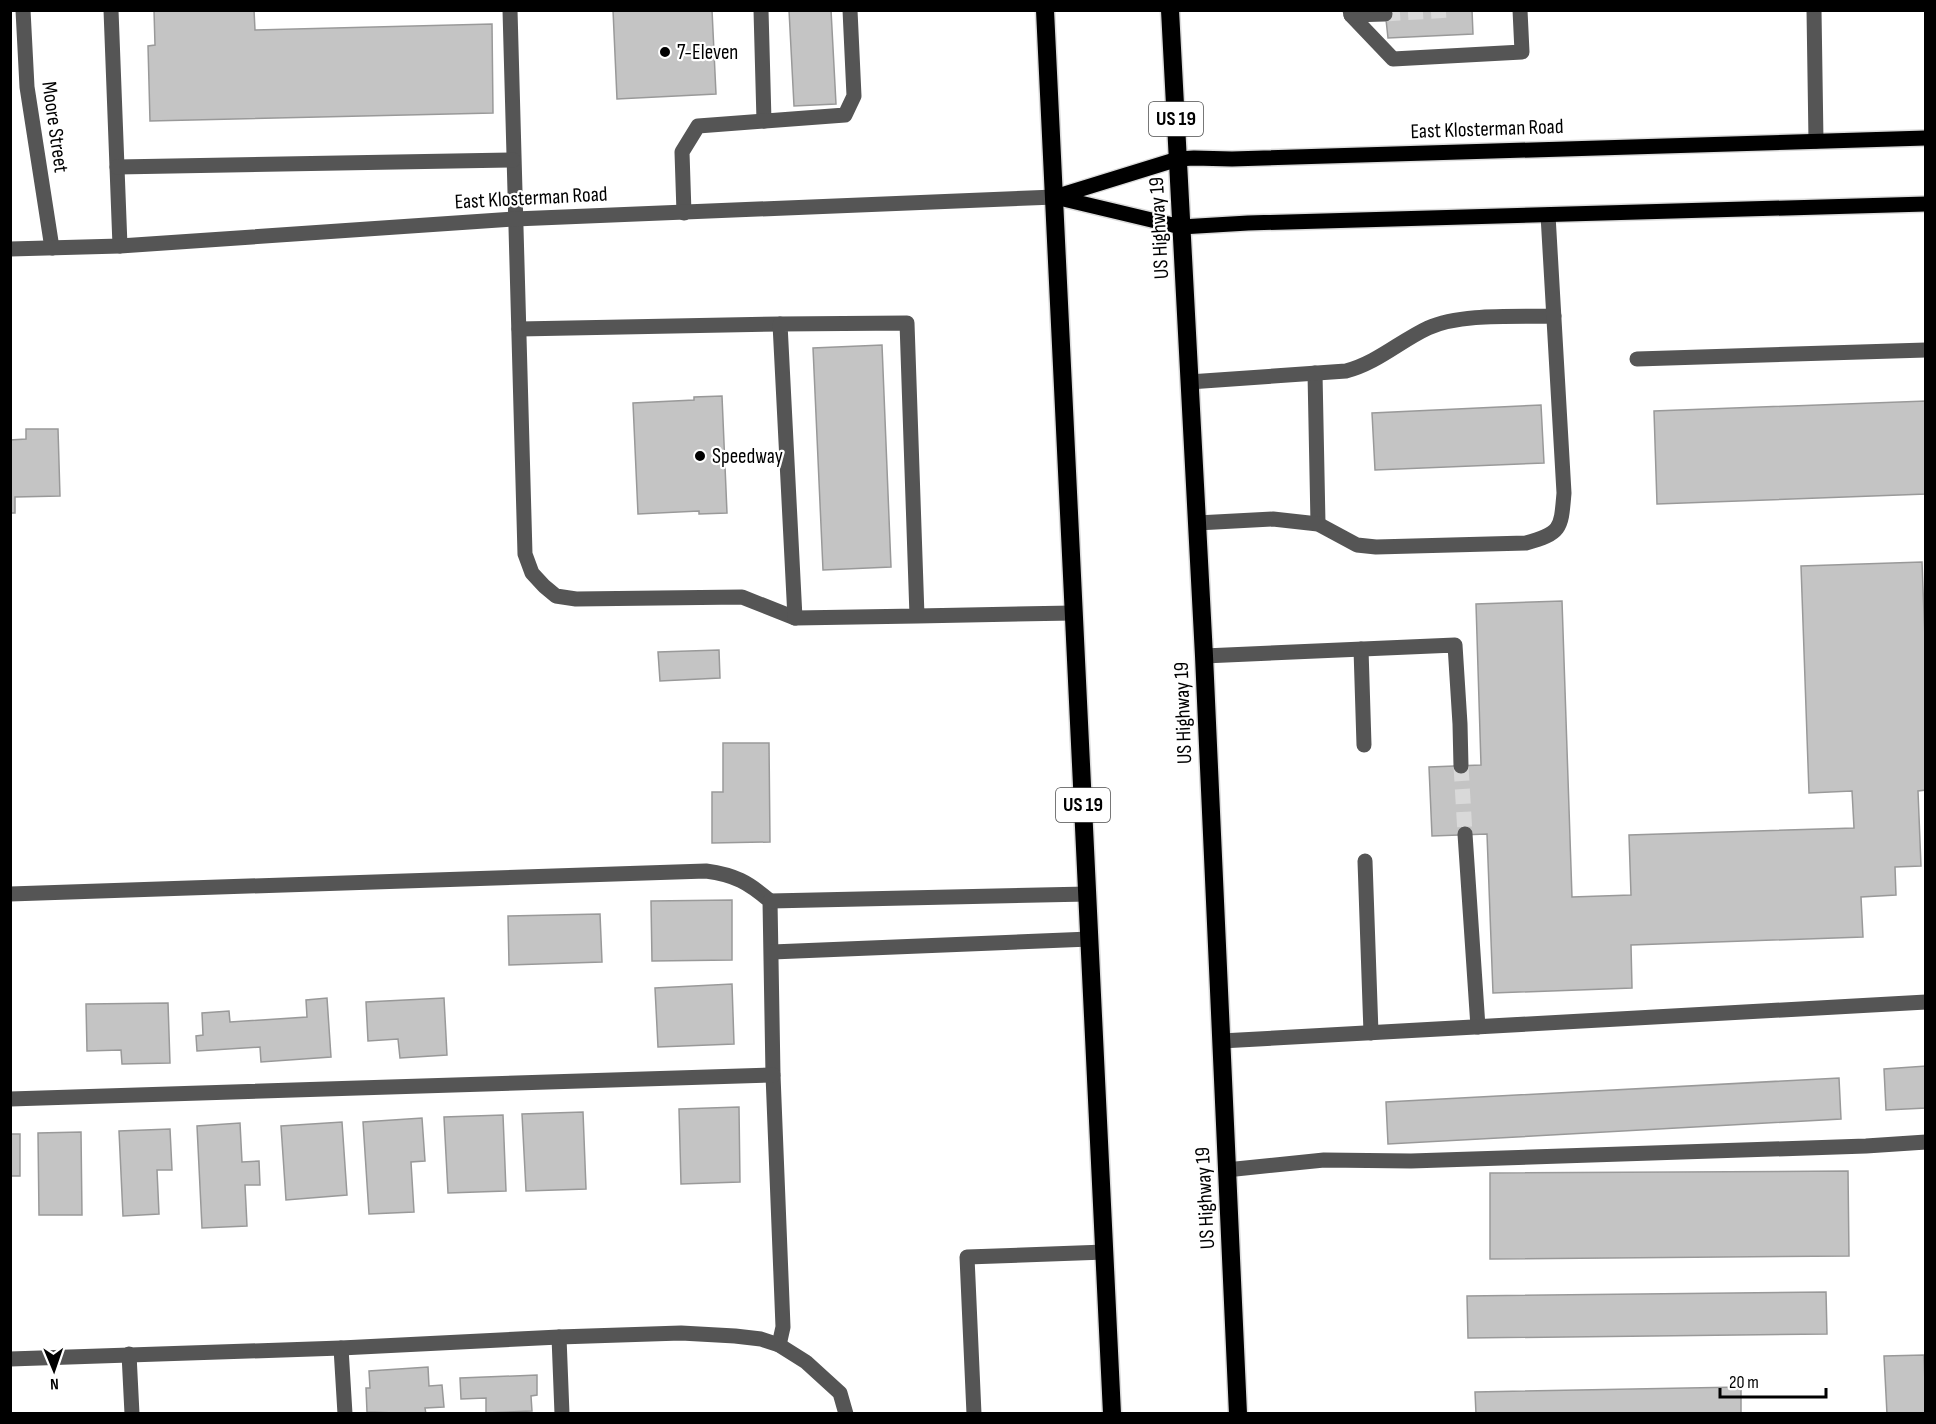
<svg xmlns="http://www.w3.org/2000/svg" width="1936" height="1424" viewBox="0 0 1936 1424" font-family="'Sofia Sans Condensed',sans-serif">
<rect width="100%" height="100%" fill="#fff"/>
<!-- building -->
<g fill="#c4c4c4" stroke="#999" stroke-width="1.5">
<path d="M154,10H254L255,30L492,24L493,113L150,121L148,46L155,45Z"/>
<path d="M613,10H712L716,94L617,99Z"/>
<path d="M789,10H831L836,104L794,106Z"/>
<path d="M1385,10H1472L1473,34L1388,38Z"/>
<path d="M882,345L891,567L823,570L813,348Z"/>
<path d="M722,396L727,513L699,514V511L638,514L633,403L694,400V397Z"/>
<path d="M1926,401V494L1657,504L1654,411Z"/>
<path d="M1541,405L1544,463L1375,470L1372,413Z"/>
<path d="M26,429H58L60,496L15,497V513H10V440L26,439Z"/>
<path d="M1922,562L1926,665V790L1918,791L1921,866L1895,867L1896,895L1861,897L1863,937L1631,945L1632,988L1493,993L1487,834L1432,836L1429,767L1481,765L1476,604L1562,601L1572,897L1631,895L1629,835L1854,828L1852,791L1809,793L1801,566Z"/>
<path d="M719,650L720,678L660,681L658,652Z"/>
<path d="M723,743H769L770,842L712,843V792H723Z"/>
<path d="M732,900V960L652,961L651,901Z"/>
<path d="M600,914L602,962L509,965L508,916Z"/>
<path d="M732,984L734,1044L658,1047L655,988Z"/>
<path d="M327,998L331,1057L261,1062L260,1047L197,1051L196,1036L203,1035L202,1013L229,1011L230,1022L307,1017L306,1000Z"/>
<path d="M444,998L447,1055L400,1058L398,1039L368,1041L366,1002Z"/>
<path d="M168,1003L170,1063L122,1064L121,1050L87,1051L86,1004Z"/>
<path d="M1926,1066V1108L1886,1110L1884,1069Z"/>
<path d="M1839,1078L1841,1119L1388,1144L1386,1102Z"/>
<path d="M739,1107L740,1182L681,1184L679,1109Z"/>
<path d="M583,1112L586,1189L526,1191L522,1114Z"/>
<path d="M503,1115L506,1191L448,1193L444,1117Z"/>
<path d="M422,1118L425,1161L411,1162L414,1212L369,1214L363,1122Z"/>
<path d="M342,1122L347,1195L286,1200L281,1126Z"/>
<path d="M240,1123L242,1162L259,1161L260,1185H245L247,1226L202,1228L197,1126Z"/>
<path d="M170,1129L172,1170H157L159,1214L123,1216L119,1131Z"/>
<path d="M81,1132L82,1215H39L38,1133Z"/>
<rect x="10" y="1134" width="10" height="42"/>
<path d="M1848,1171L1849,1256L1490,1259V1173Z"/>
<path d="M1826,1292L1827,1334L1468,1338L1467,1296Z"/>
<path d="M1924,1355L1926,1414H1887L1884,1356Z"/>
<path d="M428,1367L429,1386L442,1385L444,1407L425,1408L426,1414L367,1412L366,1388H370L369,1371Z"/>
<path d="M537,1375V1395L531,1396L532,1411L486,1413V1398L461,1399L460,1378Z"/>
<path d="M1741,1387V1414H1476L1475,1392Z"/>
</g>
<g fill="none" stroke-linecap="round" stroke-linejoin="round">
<!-- minor-tunnel -->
<g stroke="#d9d9d9" stroke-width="15" stroke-dasharray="15 8" stroke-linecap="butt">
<path d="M1385,14L1450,10"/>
<path d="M1461,766L1465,834"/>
</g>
<defs>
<g id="major">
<path d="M1055,197L1178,159L1194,158L1232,159L1926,138"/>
<path d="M1055,197L1181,227L1248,223L1926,204"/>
</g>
<g id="highway">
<path d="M1045,10L1112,1414"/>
<path d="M1170,10L1204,656L1238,1414"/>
</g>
</defs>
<!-- major casing -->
<use href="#major" stroke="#dbdbdb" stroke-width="18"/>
<!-- highway casing -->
<use href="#highway" stroke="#dbdbdb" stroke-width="21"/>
<!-- minor -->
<g stroke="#555" stroke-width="15">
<path d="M23,10L27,87L52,248"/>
<path d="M111,10L120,246"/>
<path d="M510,10L525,554L532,573L544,586L556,596L576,599L742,597L795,618"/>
<path d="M761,10L764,121"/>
<path d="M1350,10L1351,15L1393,59L1522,52L1520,10"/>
<path d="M1814,10L1816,141"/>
<path d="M1351,15L1385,14"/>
<path d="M117,167L513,160"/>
<path d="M684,213L682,152L698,126L845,115L854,96L850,10"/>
<path d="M10,249L120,246L515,219L1055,197"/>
<path d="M519,329L780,324"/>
<path d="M1637,359L1926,350"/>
<path d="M1315,373L1318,524"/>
<path d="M1189,382L1346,371C1377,363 1400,341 1428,328C1461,313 1517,317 1554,316"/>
<path d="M1197,523L1273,519L1318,524L1357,545L1376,547L1526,543C1562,533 1561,528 1564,493L1548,215"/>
<path d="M917,616L795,618L780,324L907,323L917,616L1073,613"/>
<path d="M1361,649L1364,745"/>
<path d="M1204,656L1455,645L1460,724L1461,766"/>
<path d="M1465,834L1478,1027"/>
<path d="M1365,861L1371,1033"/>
<path d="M10,894L706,871C735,875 748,882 770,901L773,1075L783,1327L779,1345"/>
<path d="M770,901L1088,894"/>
<path d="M772,952L1090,939"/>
<path d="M1221,1041L1926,1002"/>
<path d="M10,1099L773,1075"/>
<path d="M1226,1170L1324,1160L1411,1161L1866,1146L1926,1142"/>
<path d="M559,1337L562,1414"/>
<path d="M341,1348L345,1414"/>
<path d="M129,1354L132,1414"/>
<path d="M10,1359L341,1348L559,1337L681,1333L735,1336L761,1339L779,1345L806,1362L840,1393L846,1414"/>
<path d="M974,1414L967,1257L1105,1252"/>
</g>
<!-- major -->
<use href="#major" stroke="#000" stroke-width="15"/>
<!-- highway -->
<use href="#highway" stroke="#000" stroke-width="18"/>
</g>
<!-- markers -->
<g fill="#000" stroke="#fff" stroke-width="2">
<circle cx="665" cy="52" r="6"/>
<circle cx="700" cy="456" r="6"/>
</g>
<g text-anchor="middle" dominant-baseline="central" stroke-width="4.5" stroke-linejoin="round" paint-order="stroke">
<!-- shield labels -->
<g fill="#fff" stroke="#4c4c4c" stroke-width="1.5">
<rect x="1149" y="102" width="54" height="34" rx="4.5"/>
<rect x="1056" y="788" width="54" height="34" rx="4.5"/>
</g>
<g font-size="20" font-weight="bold" fill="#000">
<text x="1176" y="119">US 19</text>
<text x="1083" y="805">US 19</text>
</g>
<!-- poi labels -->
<g font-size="21" fill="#000" stroke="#fff" text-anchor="start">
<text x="677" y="52">7-Eleven</text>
<text x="712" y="456">Speedway</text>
</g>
<!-- street labels -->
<g font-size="21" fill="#000" stroke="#fff">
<text transform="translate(55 127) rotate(82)">Moore Street</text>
<text transform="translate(1487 129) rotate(-2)">East Klosterman Road</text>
<text transform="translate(531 198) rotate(-3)">East Klosterman Road</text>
<text transform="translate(1159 228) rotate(-93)">US Highway 19</text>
<text transform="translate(1183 713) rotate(-92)">US Highway 19</text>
<text transform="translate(1205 1198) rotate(-93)">US Highway 19</text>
</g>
</g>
<!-- border -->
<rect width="1936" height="1424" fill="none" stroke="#000000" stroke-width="24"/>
<!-- north arrow -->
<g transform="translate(54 1370) rotate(178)" stroke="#ffffff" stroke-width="4.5" paint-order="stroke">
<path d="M0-4.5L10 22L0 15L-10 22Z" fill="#000000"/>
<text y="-9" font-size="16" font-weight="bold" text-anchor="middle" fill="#000000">N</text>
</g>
<!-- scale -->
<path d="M1720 1388v9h106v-9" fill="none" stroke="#000000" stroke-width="3"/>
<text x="1729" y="1388" font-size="18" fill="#000000" stroke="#ffffff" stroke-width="4.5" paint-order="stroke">20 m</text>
</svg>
